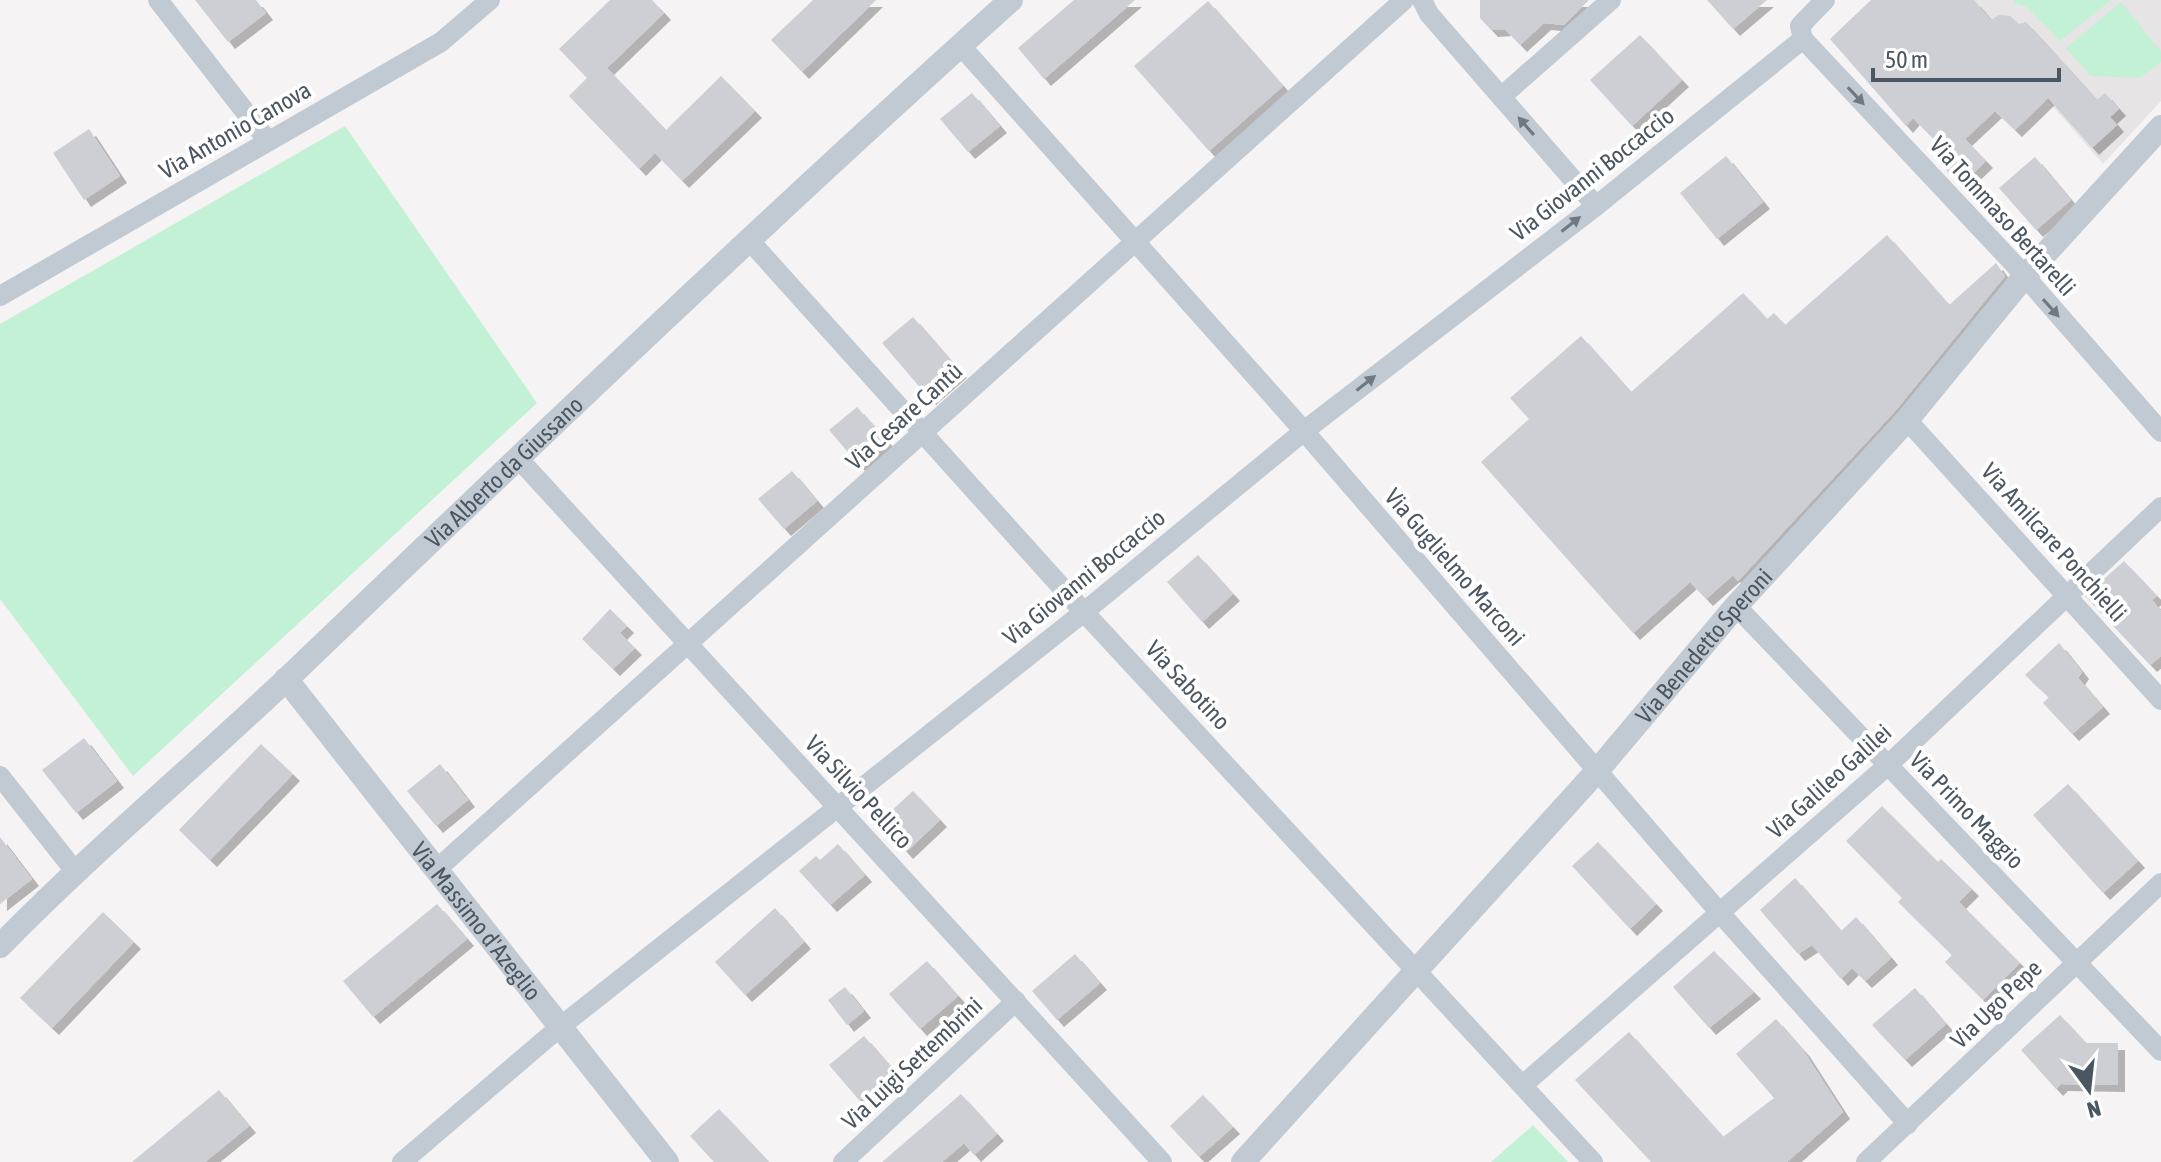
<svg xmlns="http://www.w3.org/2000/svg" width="2161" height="1162" viewBox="0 0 2161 1162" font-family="'Asap Condensed',sans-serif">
<defs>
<filter id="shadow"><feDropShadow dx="7" dy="7" stdDeviation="0" flood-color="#0004"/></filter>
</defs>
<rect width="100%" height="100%" fill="#f5f3f3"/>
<!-- education -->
<path fill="#e6e4e5" d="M1932,0H2161V101L2103,164L1996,41Z"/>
<!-- green -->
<g fill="#c3f1d5">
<path d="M2014,0H2111L2060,41L2027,7L2014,3Z"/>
<path d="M2121,2L2161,52V62L2140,78L2091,76L2066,48Z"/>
<path d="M345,126L537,403L133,776L0,599V324Z"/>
<path d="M1533,1125L1568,1162H1491Z"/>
</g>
<!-- building -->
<g fill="#cdcfd5" filter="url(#shadow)">
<path d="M195,0H256L266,13L228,42Z"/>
<path d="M610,0H652L664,13L607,68L666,130L721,76L755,111L682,181L655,153L639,169L569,96L587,78L559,49Z"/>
<path d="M813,0H876L802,72L771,40Z"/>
<path d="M1074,0H1135L1044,79L1018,48Z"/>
<path d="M1480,0H1589L1564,25L1544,23L1520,45L1505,29L1491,30L1480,18Z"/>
<path d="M1707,0H1767L1733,29Z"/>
<path d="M1871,0H1974L1991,20L1999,15L2010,16L2019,24L2026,22L2097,100L2105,93L2119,109L2110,117L2117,125L2092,148L2048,98L2015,130L1995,111L1965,139L1986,161L1961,185L1940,164L1949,155L1913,118L1906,126L1830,39Z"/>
<path d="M1208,1L1283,86L1209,151L1134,66Z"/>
<path d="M1640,35L1682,80L1632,126L1590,80Z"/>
<path d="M972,93L1000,126L968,152L940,119Z"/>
<path d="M89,129L120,176L84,200L53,153Z"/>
<path d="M1726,156L1763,202L1717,239L1680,193Z"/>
<path d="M2035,157L2071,200L2036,230L1999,188Z"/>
<path d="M1887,235L1949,305L1996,263L2005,276L1896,410L1738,581L1733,575L1706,599L1690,582L1633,633L1481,462L1529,419L1510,398L1581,336L1631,392L1743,293L1767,319L1774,313L1785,325Z"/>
<path d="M913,317L960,371L929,398L882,343Z"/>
<path d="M857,407L886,440L858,464L829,430Z"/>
<path d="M792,471L817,501L784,529L758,499Z"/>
<path d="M1198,555L1233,594L1202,622L1167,582Z"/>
<path d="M2124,561L2157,596L2152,600L2161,611V656L2150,665L2085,596Z"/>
<path d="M610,609L627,626L620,633L635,648L613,669L582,639Z"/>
<path d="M2059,643L2082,672L2078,678L2103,707L2072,734L2043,703L2049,697L2025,675Z"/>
<path d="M84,738L117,781L76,813L42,770Z"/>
<path d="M261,744L293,774L210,860L179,830Z"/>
<path d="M440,764L468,800L436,826L407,791Z"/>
<path d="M2068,784L2138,861L2103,893L2033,815Z"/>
<path d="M913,791L940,820L906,852L879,822Z"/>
<path d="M1882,806L1938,862L1941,859L1972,889L1959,902L2020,963L1983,1000L1945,962L1952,955L1898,902L1902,898L1846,841Z"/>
<path d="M0,837L32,879L0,904Z"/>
<path d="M1598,842L1656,904L1630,929L1572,866Z"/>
<path d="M838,844L865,875L830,905L799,871L816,856L820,860Z"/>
<path d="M1795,878L1841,931L1856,917L1891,958L1865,981L1852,968L1841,979L1812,945L1798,954L1760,910Z"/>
<path d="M437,904L467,939L373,1017L343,981Z"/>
<path d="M775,908L804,942L745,995L715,962Z"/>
<path d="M103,912L134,942L52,1028L20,998Z"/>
<path d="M1714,951L1754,992L1709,1028L1673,987Z"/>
<path d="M1075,954L1100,983L1057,1020L1032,991Z"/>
<path d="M927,961L958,996L920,1029L889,994Z"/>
<path d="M845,987L864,1011L847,1025L828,1000Z"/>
<path d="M1915,988L1946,1024L1905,1060L1872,1025Z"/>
<path d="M2060,1015L2086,1043H2118V1085L2061,1084L2056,1089L2021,1050Z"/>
<path d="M1776,1019L1803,1050L1843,1112L1787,1162H1651L1575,1080L1629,1032L1723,1137L1774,1098L1736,1054Z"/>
<path d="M864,1036L894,1071L859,1100L829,1065Z"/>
<path d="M219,1090L249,1126L205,1162H132Z"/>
<path d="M961,1094L997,1134L974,1155L964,1143L942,1162H882Z"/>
<path d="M1203,1095L1233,1127L1199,1157L1170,1126Z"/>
<path d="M719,1109L769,1162H714L690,1136Z"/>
</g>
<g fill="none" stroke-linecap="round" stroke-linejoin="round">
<!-- minor -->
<g stroke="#c1cad2" stroke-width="20">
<path d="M158,0L268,141"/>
<path d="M1422,0L1429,14L1596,206"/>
<path d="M1803,39L2015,265L2161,432"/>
<path d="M1803,39L1800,26L1825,0"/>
<path d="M960,45L1304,431L1720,913L1908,1124"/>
<path d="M1501,97L1611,0"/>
<path d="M749,240L1084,612L1593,1162"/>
<path d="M0,296L441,42L490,0"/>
<path d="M1907,420L2161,700"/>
<path d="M517,457L1162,1162"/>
<path d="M1736,606L2161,1051"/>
<path d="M0,776L74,870"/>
<path d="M437,869L1404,0"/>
<path d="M1523,1085L1887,766L2161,507"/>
<path d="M402,1162L560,1027L1084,612L1304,431L1596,206L1803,39"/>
<path d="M843,1162L1016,1001"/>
<path d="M1866,1162L2161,883"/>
</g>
<!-- tertiary -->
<g stroke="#c1cad2" stroke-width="24">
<path id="s1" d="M286,679L667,1162"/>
<path id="s2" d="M0,946C93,851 194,767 290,676C528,448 766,220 1011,0"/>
<path id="s3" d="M1243,1162L1597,771L1736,606L1907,420L2024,277L2161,127"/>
</g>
</g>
<!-- one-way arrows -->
<defs><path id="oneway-solid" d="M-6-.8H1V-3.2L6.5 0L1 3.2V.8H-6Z" transform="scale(2)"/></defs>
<g fill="#6e7983">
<use href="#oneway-solid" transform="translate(1856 96) rotate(47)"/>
<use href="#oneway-solid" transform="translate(1526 126) rotate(-131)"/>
<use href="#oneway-solid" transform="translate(1571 224) rotate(-38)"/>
<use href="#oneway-solid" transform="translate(2051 308) rotate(48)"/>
<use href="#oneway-solid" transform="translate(1366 383) rotate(-38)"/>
</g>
<g text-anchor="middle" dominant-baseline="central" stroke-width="8" stroke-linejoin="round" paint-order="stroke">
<!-- street labels -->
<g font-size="24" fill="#4a5661" stroke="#fff">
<text transform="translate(235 130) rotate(-30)">Via Antonio Canova</text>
<text transform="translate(1592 174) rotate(-38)">Via Giovanni Boccaccio</text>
<text transform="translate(2003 216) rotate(48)">Via Tommaso Bertarelli</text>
<text transform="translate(904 416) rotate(-42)">Via Cesare Cantù</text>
<text stroke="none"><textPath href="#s2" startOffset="692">Via Alberto da Giussano</textPath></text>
<text transform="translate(2054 542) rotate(48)">Via Amilcare Ponchielli</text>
<text transform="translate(1455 567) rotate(49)">Via Guglielmo Marconi</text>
<text transform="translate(1084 577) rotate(-39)">Via Giovanni Boccaccio</text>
<text stroke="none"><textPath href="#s3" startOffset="692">Via Benedetto Speroni</textPath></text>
<text transform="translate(1188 685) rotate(47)">Via Sabotino</text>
<text transform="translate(1829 781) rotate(-42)">Via Galileo Galilei</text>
<text transform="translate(859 792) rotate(47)">Via Silvio Pellico</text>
<text transform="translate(1967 810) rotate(46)">Via Primo Maggio</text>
<text stroke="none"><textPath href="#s1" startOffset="308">Via Massimo d'Azeglio</textPath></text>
<text transform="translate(1996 1004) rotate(-44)">Via Ugo Pepe</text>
<text transform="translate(912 1063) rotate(-43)">Via Luigi Settembrini</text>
</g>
</g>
<!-- north arrow -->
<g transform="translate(2089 1090) rotate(165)" stroke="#ffffff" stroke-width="6" paint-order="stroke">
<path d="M0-6L14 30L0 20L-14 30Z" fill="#4a5661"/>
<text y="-12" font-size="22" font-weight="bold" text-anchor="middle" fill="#4a5661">N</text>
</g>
<!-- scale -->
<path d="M1873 68v12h186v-12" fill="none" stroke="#4a5661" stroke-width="4"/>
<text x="1885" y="68" font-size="24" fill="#4a5661" stroke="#ffffff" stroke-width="6" paint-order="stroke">50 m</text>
</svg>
